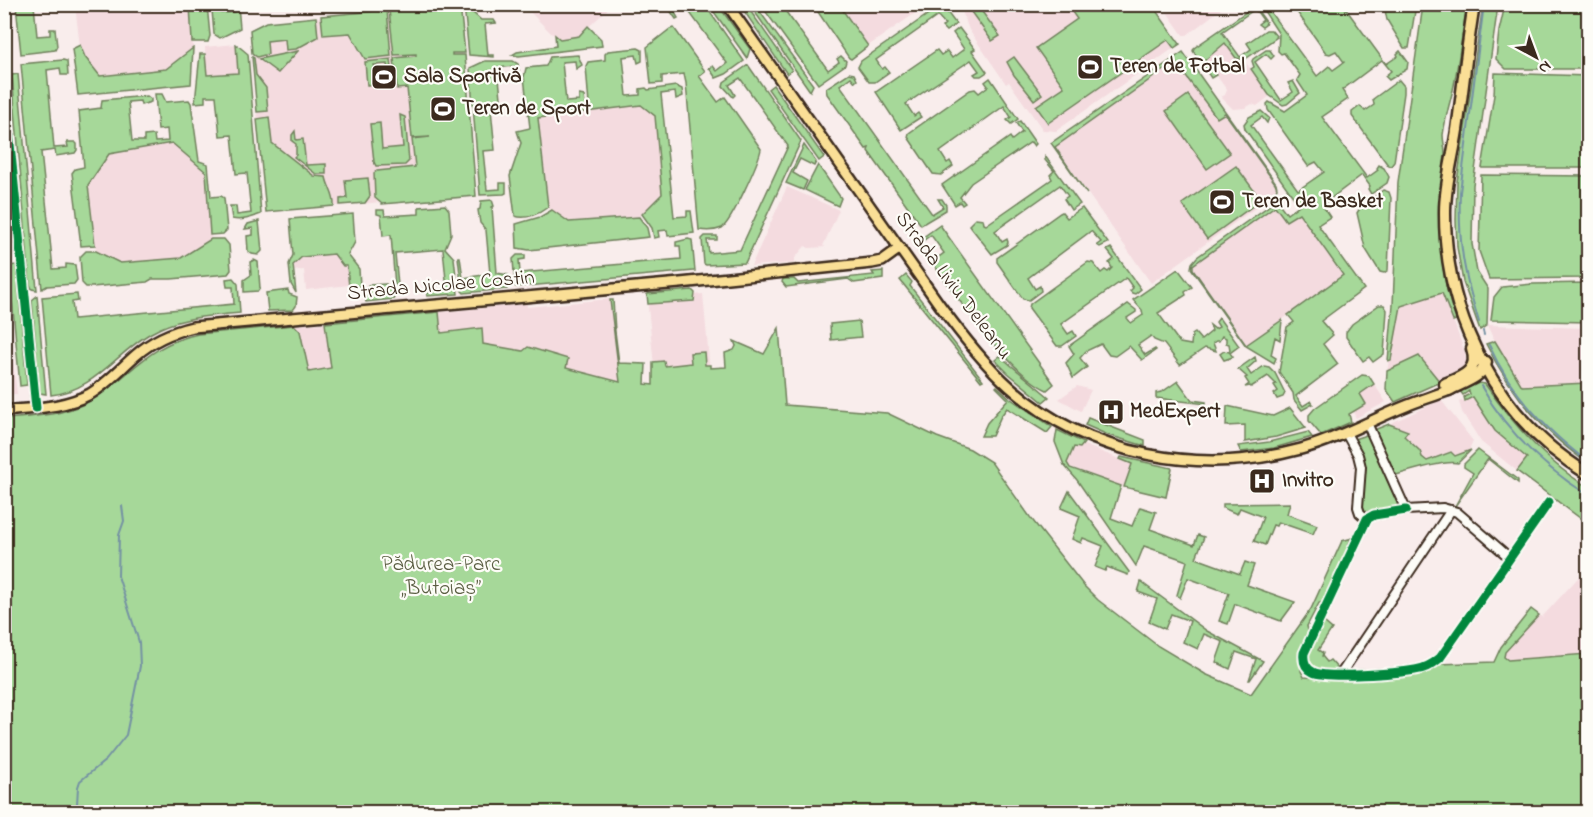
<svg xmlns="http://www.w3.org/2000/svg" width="1593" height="817" viewBox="0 0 1593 817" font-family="'Indie Flower',sans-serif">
<rect width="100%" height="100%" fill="#f9edec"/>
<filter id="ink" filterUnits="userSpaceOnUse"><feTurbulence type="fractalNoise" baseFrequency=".0167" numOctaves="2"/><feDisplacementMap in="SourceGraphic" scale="12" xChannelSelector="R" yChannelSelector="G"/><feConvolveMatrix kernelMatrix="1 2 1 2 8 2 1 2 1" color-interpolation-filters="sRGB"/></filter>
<g filter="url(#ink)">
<!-- built -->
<g fill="#f4dbdf">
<path d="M962,4L1143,5L1174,48L1056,131L1043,130L1009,82L1006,84L969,30L960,6Z"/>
<path d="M75,5H190L193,48L166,69L100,76L85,57L80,47Z"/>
<path d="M442,5L459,6L475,194L266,212L250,30L266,22Z"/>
<path d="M523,5H612L579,36L560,39L551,33Z"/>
<path d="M839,5H927L868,46Z"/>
<path d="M1162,5H1226L1187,35H1183Z"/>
<path d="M1225,43L1236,58L1244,60L1270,96L1257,106L1252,104L1245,108L1233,109L1221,97L1225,95L1227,90L1205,60Z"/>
<path d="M236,44L238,73L206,75L205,47Z"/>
<path d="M1175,62L1177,63L1217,118L1224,113L1275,183L1277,188L1272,196L1151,283L1055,147Z"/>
<path d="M642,105L655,116L662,194L639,217L569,222L550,209L548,207L538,117Z"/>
<path d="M172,143L206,172L211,240L181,258L120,263L96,251L88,185L94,174L109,154Z"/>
<path d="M787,187L839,210L823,246L826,247L809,248L805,246L795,258V263L751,266Z"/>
<path d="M1275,206L1286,221L1299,212L1343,276L1247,345L1193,269V265Z"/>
<path d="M337,250L347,266L349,285L306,290L304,270L293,271V255Z"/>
<path d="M694,293V295L703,294L712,393L653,385L654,366L647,297Z"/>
<path d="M1443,293L1465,353L1467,369L1440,382L1421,360L1387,371L1401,306Z"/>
<path d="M610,299L621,382L566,368L568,359L528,347L523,351L483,344L482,328L441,333L439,312L527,304V307Z"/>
<path d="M325,323L331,368L309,372L300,332L294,325Z"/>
<path d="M1487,325L1588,328V383L1522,386L1498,349Z"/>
<path d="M12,352L17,394L5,395V353Z"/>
<path d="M1374,384L1386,402L1356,418L1353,412L1360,394Z"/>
<path d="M1077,386L1091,390L1081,411L1059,399Z"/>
<path d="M1473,397L1495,431L1528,458L1517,471L1481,442L1462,412L1459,402Z"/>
<path d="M1441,400L1473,441L1470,447L1471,450L1455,456L1427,461L1422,457L1420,451L1404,436L1408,431L1389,424Z"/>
<path d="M1074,441L1132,464L1124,487L1064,465Z"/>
<path d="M1588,567V654L1508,660L1504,657L1505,652L1539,615L1542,617Z"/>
</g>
<!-- green -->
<g fill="#a6d899" stroke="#70815c" stroke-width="1.5">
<path d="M16,5H34L37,36L50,35V29H55L57,46L55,50L21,54Z"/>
<path d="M190,5H207L210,36L208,42H192Z"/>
<path d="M233,5H238L240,28L220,38L214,34L212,10L214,8L220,7L221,13L234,12Z"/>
<path d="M442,5H460L465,53H452V55H465L476,196L382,204L375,198L374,173L377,171L415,167L412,139L430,137L412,138L407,88L397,89L394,58L416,56V54L394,55L389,10Z"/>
<path d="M464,5L481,20H494L496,23L485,24L488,55H494V57L469,55Z"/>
<path d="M674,5H705L744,61L726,74L716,78L709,68L713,66L717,71L727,63L685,6L675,13L678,18L676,19L669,9Z"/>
<path d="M709,5H718L750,49L747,58Z"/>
<path d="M740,5H746L792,70L787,74Z"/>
<path d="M750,5H755L813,85L810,91Z"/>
<path d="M761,5H781L828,70L839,62L837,59L841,56L846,61L845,65L818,84Z"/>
<path d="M820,5H839L868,46L851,59L849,58L818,12L817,8Z"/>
<path d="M966,5H977L1000,36L992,41Z"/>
<path d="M1067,5H1152L1180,44L1174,48L1168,40L1048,123L1036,106L1064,87L1036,48L1077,19Z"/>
<path d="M1261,5H1279L1270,12L1317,76L1329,66L1333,70L1344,62L1336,51L1330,54L1326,53L1292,5H1304L1306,7L1310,5H1343L1386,64L1398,56L1397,54L1400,51L1408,62L1407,69L1389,80L1385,76L1391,71L1382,60L1342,90L1348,99L1322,117L1367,178L1378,170L1377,168L1379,165L1384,168L1389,177L1387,183L1371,194L1368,189L1370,186L1362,175L1322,205L1330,217L1318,225L1364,289L1321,321L1333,335L1323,344L1338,364L1296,396L1303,406L1311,401L1313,404L1302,410L1294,400L1293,393L1279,372L1287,327L1294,322L1288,315L1343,275L1299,213L1286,221L1275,206L1193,265V269L1246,345L1282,320L1280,340L1275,337L1271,355L1276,358L1274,363L1246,346L1191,268L1192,263L1197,257L1273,203L1278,202L1287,214L1299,205L1245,129L1244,124L1249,117L1261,111L1269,118L1267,123L1262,117L1251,125L1298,190L1324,172L1316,162L1308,166L1268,110L1267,104L1269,102L1285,111L1307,95L1297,80L1300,75L1284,53L1281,54L1278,51L1279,34L1262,8Z"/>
<path d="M1384,5H1416L1409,48H1404L1387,20Z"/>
<path d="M1423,5H1467C1462,33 1459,62 1453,90C1449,105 1445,119 1443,135C1443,141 1445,147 1445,153C1440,210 1435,265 1456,320L1453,321L1442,293L1401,306L1391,360L1388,361L1393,305L1398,182Z"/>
<path d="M1483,5H1498L1473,185L1472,244L1477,272L1488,289L1487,325L1480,330L1463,282L1457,247L1456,220L1457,182Z"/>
<path d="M1505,5H1588V69H1506L1496,59L1499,31Z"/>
<path d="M940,6L944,8L956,24L946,31L942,27L945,24L938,16L876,60L882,69L885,67L889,72L875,82H869L858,67L861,61Z"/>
<path d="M1253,7H1255L1266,22L1265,25L1262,27L1258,24L1263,20L1255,9L1222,32L1240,57L1251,49L1247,43L1266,30H1271L1277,37L1244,60L1236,58L1225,43L1205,60L1216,75L1211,78L1193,51L1194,48Z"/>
<path d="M387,10L391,56L365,59L350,33L323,35L321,16Z"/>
<path d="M316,17L318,37L296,49L286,50L285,39L267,41L268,54L257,57L252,53L250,30L266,22Z"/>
<path d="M588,26L601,39L602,46L519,56L512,55L517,52L556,46L555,35L560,39L579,36Z"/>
<path d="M674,28L705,71L699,76L718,102L725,97L761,149C759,161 732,221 722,228C715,231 705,231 699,230L686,83L684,74L662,76V83L651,84L647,47L670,29Z"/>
<path d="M959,28L975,49L972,51L987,72L981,76H976L974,74L979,71L971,60L906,104L914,116L918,113L921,117L901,130L876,92L937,50L941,55L947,51L952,58L964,49L953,33Z"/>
<path d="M236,44L248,54L261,214C251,218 242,221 232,219L230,206H236L237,215L251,213L247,173L236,174L232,135L220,136L216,96H205V102L195,103L200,54H205L207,75L238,73Z"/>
<path d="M80,45L85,57L100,76L166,69L193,48L191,84L78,95L72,49Z"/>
<path d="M638,48L642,50V61L638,63L636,55L623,57L627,96L640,95V89L646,88L648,90L676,86L682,89L683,96L676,99L675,92L661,94L674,217L687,216V211H691L694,233L668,236L667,230L658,231L659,237L654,238L652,228L642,214L662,194L655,116L641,105L538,118L548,207C539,214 526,220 515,216L510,176L521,143L517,131L530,128L524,77L526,68L546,66L550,57L578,55L582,65L576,69L575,61L562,62L566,102L579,101V95L584,96L585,105H589L586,66L588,62L605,60V54L608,51Z"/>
<path d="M1266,50H1270L1274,56L1271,59L1266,54L1255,62L1281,100L1293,92L1288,83L1293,81L1300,93L1287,104L1283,105L1269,95L1251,69L1254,67L1252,61L1253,59Z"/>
<path d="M298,51L278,73L259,59Z"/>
<path d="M1183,52L1276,183L1277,188L1273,196L1277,188L1275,183L1225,113L1217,118L1175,62L1055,147L1087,194L1051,143Z"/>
<path d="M252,57L254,58L256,75L266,88L268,111L257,112Z"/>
<path d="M1014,57L1042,94L1034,100L1014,75L1007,62Z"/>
<path d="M391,59L394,88H390L387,64L374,65L376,85H367L365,62Z"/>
<path d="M63,60L67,61L68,75H61L60,68L47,70L54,148L68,147L67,142H75L77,144V150L75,153L56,156L55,150L41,152L53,269L66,268V264L75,265L77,280L74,284L47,286L42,289L21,64Z"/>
<path d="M485,61H513L518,64L519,73L514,74L513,66L498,68L502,108L491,109L495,150L483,151L487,190L500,189V183H506V193L504,194L480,195L470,68Z"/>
<path d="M748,65L801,141L745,263L706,265L704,264L702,239L705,236H717V240H707L709,253L740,250L788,146L740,78L729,85L735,95L733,97L723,86L724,82Z"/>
<path d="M849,73L854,74L857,80L855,82L851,77L840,85L932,214L943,207L938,199H942L946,205V210L921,225L868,151L869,148L866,149L827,94L826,88Z"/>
<path d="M1495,73L1588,76V168H1482L1494,95Z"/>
<path d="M18,74L37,290L32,289L30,284L12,75Z"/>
<path d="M990,78L1018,119L1011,124L1007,120L1011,117L1004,106L940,152L947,163L950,161L953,166L941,175L933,174L908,137L909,133L970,90L975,89L979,93L988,86L985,82Z"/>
<path d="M1399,80L1404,86V93L1394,162L1391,166L1388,165L1352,116V112L1360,106L1365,111L1374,105L1373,99Z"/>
<path d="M773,85L824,157L819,161L768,89Z"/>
<path d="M155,94H162L166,102L189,100L191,103L199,161L208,164L211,197L221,196L224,198L227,230L223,234L210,235L206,172L172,143L109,154L88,185L95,245L81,246L72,173L75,169L84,167L79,111L101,108L102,100L147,96L151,99V102L141,105L140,101L128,102L132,141H144V136L154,135L155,142L168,141L167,129L158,130Z"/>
<path d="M1188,95L1230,153L1207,169L1166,111Z"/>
<path d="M400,115L405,117L409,161L405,165L376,166L374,162L370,124L380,123L382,149L403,147Z"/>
<path d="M269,117L272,143L314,176L326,177C328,188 335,195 334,206L266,212L257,119Z"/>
<path d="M1020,121L1036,144L1034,146L1031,142L971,183L960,197L965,203L962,205L960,202L955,205L942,185L1010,137L1012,140L1022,132L1016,123Z"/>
<path d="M295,131L296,140L303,139L306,165L326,164V174H316L294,157L296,155V144L292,141V135Z"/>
<path d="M804,145L816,162L814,166L800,159L793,173L807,181L803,190L786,183Z"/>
<path d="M1045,156L1080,204L1071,210L1064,199L1068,196L1060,185L995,231L1002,242L1007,239L1008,242L1007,245L992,254L969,225L976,218L983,219L984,224L986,225L1052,179L1050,175L1054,171L1045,160Z"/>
<path d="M818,165L841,198L838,206L805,190Z"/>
<path d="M1236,166L1261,200L1207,239L1182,204Z"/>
<path d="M1481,175L1588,176V278L1489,279L1479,251Z"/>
<path d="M368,178L370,196L365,203L340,205V199L347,198L345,180Z"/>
<path d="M1383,190L1389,192L1391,198L1388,270L1384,273L1380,272L1365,248L1357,213L1360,208Z"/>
<path d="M492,200L494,206L492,207L497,273L508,275L510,283L507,289L464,293L462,291L458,257H460L463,278L490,274L486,230L480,223L478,210L480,209L481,201Z"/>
<path d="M445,205L449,210L451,234L445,248L454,258L458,294L427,296V293L447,290L443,249L395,253L398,285L395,286L391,235L383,236L381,215L377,214V210H384L385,216L419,214V207Z"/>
<path d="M1082,208L1108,243L1100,247L1097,245L1101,242L1091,231L1028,278L1035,289L1040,286L1041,291L1029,300L1023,299L997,262V258L1060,213L1062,212L1067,218Z"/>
<path d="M552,210L569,222L639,217L647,228L649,237L529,250L517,248L516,224L540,217Z"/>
<path d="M353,214L355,242L348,255L359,269L360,286L349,287L347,266H343L334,254L302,257L293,265L296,293L291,284L289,264L293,255L290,219Z"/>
<path d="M259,221L262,251L258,255L252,254L248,251L247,236L253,235V228L245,229L248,224Z"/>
<path d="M940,225L1054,384L1047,390C1010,373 956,297 932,262L944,253L931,235L920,243L919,240Z"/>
<path d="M211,239H224L229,245L231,270L228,274L171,279H152L147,282L92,287H86L82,283L80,257L86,251H96L120,263L181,258Z"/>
<path d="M688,239L692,240L695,271H694L516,287L515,286L513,259L517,255H525V259L519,260L520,273L681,259L680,246H676V242Z"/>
<path d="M1111,248L1141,289L1135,294L1132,293L1130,291L1133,288L1126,278L1061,324L1068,334L1073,331L1076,336L1062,346H1057L1029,308L1030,304L1088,262L1093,263L1101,273L1105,270L1108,272L1112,268L1109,263L1114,259L1107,250Z"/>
<path d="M254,260L258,262L260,288L258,291L244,292V280L251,275L250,262Z"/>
<path d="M16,265L27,385L20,386L9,266Z"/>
<path d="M1178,269L1192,287L1185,292L1186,295L1158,313L1180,343L1191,345L1192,335L1195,333L1201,340L1212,331L1210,325L1215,329L1219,327L1216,322L1219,318L1239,346L1230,353L1233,357L1224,360L1220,354L1224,351L1229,352L1230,350L1229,344L1226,343V338L1222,336L1219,341H1216L1213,343L1216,351L1205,348L1180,365L1164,344L1154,340L1151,336L1138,345L1145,355L1155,349L1156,350L1142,360L1129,346L1115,356L1109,355L1101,344L1086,351L1080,358L1087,367L1073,378L1066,363L1074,354L1069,346L1128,304L1136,310V312L1127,318L1131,323L1143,315L1142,310L1133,300Z"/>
<path d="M883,271V279L854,283L848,279L786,287L782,282L783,279H794L798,283L874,275L872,272Z"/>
<path d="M906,275L912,282L910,286L983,380L981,381L900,280Z"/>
<path d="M233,278L238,284L240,313C210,316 178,317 151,333C116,353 94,391 51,395L42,297L77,294L78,301L72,302L74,319L234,304L233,287H227L226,279Z"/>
<path d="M1588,283V322L1491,320L1494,297L1502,287L1533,284Z"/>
<path d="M386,284L391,289L394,299L366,302L364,292L369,285Z"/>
<path d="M288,290L289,294L297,297L296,306L293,310L268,311L266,293Z"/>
<path d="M692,290L695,293L694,301L648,304L647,294Z"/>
<path d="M37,296L46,394L40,393L32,300Z"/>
<path d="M610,300H613L615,331L619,363L646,364L645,384L653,385V362L664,361L665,366L691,363L690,353L704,352L705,365H710V368L726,367L725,353L734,350L736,346L734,341L764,354L779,328L785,405L887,413L937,437L970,449L991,462L1030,517L1084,586L1098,600L1158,646L1205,674L1251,694L1311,609L1342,541L1356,537L1355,539L1351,538L1348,546L1351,547L1325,601L1319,603L1307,626L1309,635L1300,655L1301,671L1304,677L1339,679L1428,670L1439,664L1494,662L1501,647L1531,609L1539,615L1505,652L1504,657L1508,660L1588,654V812H5V419C36,416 70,416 98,396C134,371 151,344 198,334L294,325L300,331L309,372L331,368L325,323L439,312L441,333L482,328L483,344L523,351L528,347L568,359L566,368L620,382Z"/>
<path d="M1379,305H1384L1387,310L1384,354L1373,362L1369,357L1363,361L1346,337V332L1352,324Z"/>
<path d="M859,321L861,337L831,340L830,324Z"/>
<path d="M1495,341L1522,386L1588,383V463C1543,433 1510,392 1486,344Z"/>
<path d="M1000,356L1049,397L1043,402L1008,373L995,360Z"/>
<path d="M1419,356L1440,382L1395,402L1386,389L1387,371Z"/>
<path d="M1255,357L1256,361L1247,369L1251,375L1264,366L1269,367L1275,373L1285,393L1283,397L1277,399L1274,394L1278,391L1274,385L1276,384L1268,376L1251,387L1250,386L1245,387L1249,384L1245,378L1247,377L1238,369Z"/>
<path d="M1362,375L1369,376L1374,384L1360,394L1366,404L1349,414L1351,422L1321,435L1309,421V415L1315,408Z"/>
<path d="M1178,381L1192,400L1206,402V404L1156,398V393L1162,392Z"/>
<path d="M1479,383L1485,384C1512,423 1547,463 1588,487V524L1517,471L1527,458L1495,431L1473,397L1465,401L1464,397L1470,394L1469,391L1463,395L1460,391Z"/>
<path d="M997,386L1011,399L1052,427L1047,433L1007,408L1001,416L992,436H981L987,423L1008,399L996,387Z"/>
<path d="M1227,406L1273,416L1290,408L1306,428L1276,437L1245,442V425L1226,426Z"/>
<path d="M1088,418L1145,440V446L1108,435L1085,425Z"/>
<path d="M1389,424L1408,431L1404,436L1420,451L1422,457L1427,461L1451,452L1455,456L1471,450L1458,463C1446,460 1406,472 1393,476L1374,430Z"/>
<path d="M1057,430L1084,443L1080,448L1074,447L1067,463L1070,468L1121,486L1111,518L1132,526L1140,507L1156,512L1150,529L1194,545L1198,535L1204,537L1196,558L1240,574L1245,562L1254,565L1247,585L1295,602L1281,621L1235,604L1228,624L1219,621L1229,593L1188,578L1180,598L1177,595L1187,561L1144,546L1136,566L1077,480L1064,465L1055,442Z"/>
<path d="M1308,432L1312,437L1274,448L1241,452L1238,446L1269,442Z"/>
<path d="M1369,434L1398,503L1396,508L1365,512L1362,509L1363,460L1354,439Z"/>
<path d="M1478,450L1518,480V483L1488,459L1455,506L1473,473L1464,467V464Z"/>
<path d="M1121,457L1172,468L1166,497L1124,487L1132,464L1120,459Z"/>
<path d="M1069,491L1129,572L1128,575L1107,567L1105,571L1095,567L1103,546L1083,538L1081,543L1072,539L1080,516L1061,508Z"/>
<path d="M1290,503L1287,514L1317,525L1313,534L1278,522L1276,526L1273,525L1265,545L1254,541L1263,517L1240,508L1237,514L1223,508V504Z"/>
<path d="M1141,582L1207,631L1263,661L1250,680H1249L1256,659L1236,652L1230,669L1216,662L1223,642L1204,634L1198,649L1183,642L1190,621L1171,614L1165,629L1149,622L1157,599L1138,592Z"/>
<path d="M1330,606L1324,622L1332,629L1318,650L1323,653L1322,656L1327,662L1330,660L1338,669L1334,672L1317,671L1310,665L1307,654Z"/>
</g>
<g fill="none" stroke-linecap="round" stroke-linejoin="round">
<!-- stream -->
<g stroke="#7492a3" stroke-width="2">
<path d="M1479,322C1464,273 1458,244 1460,192L1484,4"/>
<path d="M1483,331L1484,335"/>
<path d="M1489,345C1510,393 1547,431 1588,462"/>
<path d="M1481,386C1506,431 1545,468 1588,495"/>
<path d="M72,812L77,804L78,787L80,781L106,760L126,735L140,666L139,642L118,576L119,535L124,521L122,506"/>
</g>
<defs>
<g id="minor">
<path d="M4,83L36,408"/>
<path d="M1367,423L1406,510L1443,508L1457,512L1510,558"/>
<path d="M1346,433L1358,455L1361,467L1358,507L1360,513L1367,519"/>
<path d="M1406,510L1374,515L1367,519L1304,653C1303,661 1305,668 1313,672C1327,679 1398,673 1415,670C1424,669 1433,664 1440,658L1549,502"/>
<path d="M1340,675L1451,510"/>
</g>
<g id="major">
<path d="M727,4L939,304C960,333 983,363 1010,387C1089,457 1201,476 1301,449C1338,439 1371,420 1406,406C1420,400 1435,396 1449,390"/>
<path d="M4,411C33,408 64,408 90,394C107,384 121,368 136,355C152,341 171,332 193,327L680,283L872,263L882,261L900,248"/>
</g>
<g id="highway">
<path d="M1474,4C1467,46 1463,88 1457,130C1453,157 1445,184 1445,211C1444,317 1497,419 1588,474"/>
<path d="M1445,384C1462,377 1480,371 1472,349"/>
<path d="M1449,390C1461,383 1484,377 1486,362"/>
</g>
</defs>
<!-- minor casing -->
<use href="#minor" stroke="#3b2a1e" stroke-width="12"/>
<!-- major casing -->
<use href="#major" stroke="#3b2a1e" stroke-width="14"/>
<!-- highway casing -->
<use href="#highway" stroke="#3b2a1e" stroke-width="15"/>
<!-- minor -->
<use href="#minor" stroke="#fdfcf7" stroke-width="8"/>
<!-- major -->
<use href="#major" stroke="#fadf96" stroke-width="9"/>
<!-- highway -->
<use href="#highway" stroke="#fadf96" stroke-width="10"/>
<defs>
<g id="cycleway">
<path d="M4,83L36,408"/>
<path d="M1406,510L1374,515L1367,519L1304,653C1303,661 1305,668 1313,672C1327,679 1398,673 1415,670C1424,669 1433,664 1440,658L1549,502"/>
</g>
</defs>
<!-- cycleway casing -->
<use href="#cycleway" stroke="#fdfcf7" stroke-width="13"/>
<!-- cycleway -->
<use href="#cycleway" stroke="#00873e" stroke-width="9"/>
</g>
</g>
<!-- icons -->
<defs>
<symbol id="stadium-square" viewBox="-11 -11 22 22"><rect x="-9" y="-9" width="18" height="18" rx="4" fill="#3b2a1e" stroke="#fdfcf7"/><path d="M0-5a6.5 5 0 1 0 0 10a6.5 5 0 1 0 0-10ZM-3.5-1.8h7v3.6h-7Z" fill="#fff"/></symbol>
<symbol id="hospital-square" viewBox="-11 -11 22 22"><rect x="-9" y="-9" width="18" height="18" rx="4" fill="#3b2a1e" stroke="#fdfcf7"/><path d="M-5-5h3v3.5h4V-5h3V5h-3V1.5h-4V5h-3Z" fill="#fff"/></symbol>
</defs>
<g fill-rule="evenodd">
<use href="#stadium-square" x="1075" y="52" width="30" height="30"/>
<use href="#stadium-square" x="369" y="62" width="30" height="30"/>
<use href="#stadium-square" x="428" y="94" width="30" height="30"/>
<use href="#stadium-square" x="1207" y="187" width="30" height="30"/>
<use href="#hospital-square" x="1096" y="397" width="30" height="30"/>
<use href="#hospital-square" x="1247" y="466" width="30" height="30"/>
</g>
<g text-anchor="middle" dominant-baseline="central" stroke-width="4.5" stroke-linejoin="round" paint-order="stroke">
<!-- poi labels -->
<g font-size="21" font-weight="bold" fill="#3b2a1e" stroke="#fdfcf7" text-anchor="start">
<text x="1110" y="67">Teren de Fotbal</text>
<text x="404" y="77">Sala Sportivă</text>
<text x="462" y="109">Teren de Sport</text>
<text x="1242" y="202">Teren de Basket</text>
<text x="1130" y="412">MedExpert</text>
<text x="1282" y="481">Invitro</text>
</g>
<!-- street labels -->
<g font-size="21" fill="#3b2a1e" stroke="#fdfcf7">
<text transform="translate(441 286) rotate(-5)">Strada Nicolae Costin</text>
<text transform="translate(953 286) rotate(53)">Strada Liviu Deleanu</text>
</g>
<!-- park labels -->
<g font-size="21" fill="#5b5e43" stroke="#fdfcf7">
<text x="441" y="565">Pădurea-Parc<tspan x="441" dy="24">„Butoiaș”</tspan></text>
</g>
</g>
<!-- margin -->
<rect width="1593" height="817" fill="none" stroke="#fdfcf7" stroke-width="24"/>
<rect x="12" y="12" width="1569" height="793" fill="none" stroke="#3b2a1e" stroke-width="2" filter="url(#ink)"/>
<!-- north arrow -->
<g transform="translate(1536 57) rotate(139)" stroke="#fdfcf7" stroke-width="4.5" paint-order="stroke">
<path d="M0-4.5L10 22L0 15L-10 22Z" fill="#3b2a1e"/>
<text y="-9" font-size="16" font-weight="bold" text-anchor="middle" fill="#3b2a1e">N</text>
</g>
</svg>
